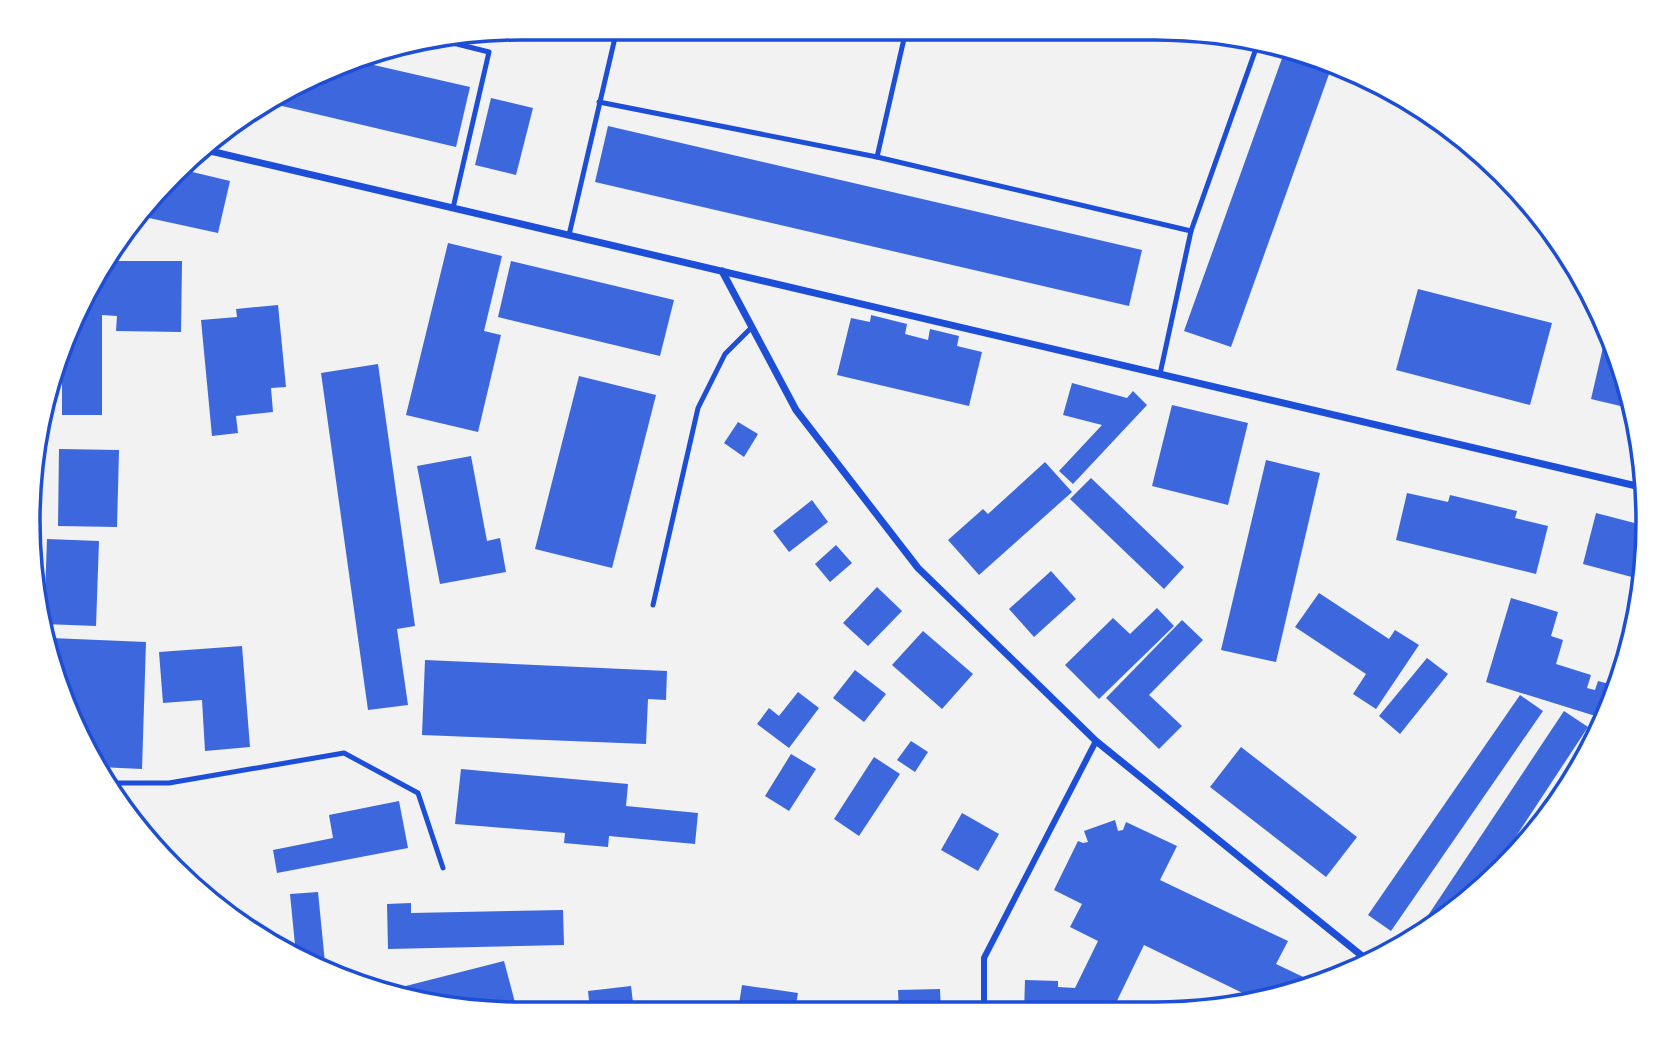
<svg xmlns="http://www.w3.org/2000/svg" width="1676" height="1042" viewBox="0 0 1676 1042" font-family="Arial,sans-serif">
<rect width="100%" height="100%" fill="#f2f2f2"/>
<!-- building -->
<g fill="#3d67dc">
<path d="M1285,50L1333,63L1231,347L1184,331Z"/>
<path d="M352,60L470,87L456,147L265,102Z"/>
<path d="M491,98L533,108L516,175L475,165Z"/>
<path d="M608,126L1142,250L1129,306L595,182Z"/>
<path d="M184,170L230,181L218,233L149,218L154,198Z"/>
<path d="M448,243L502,256L484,331L501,335L478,432L406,415Z"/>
<path d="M109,261H182L181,332L116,331L117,316L102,315V415H62V348Z"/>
<path d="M511,261L674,300L660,356L498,317Z"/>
<path d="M1418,289L1552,323L1530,405L1396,370Z"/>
<path d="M278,305L286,387L271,388L273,412L236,416L238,433L212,436L201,320L237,317L236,309Z"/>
<path d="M871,315L907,324L905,334L928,340L930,329L959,336L957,346L982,352L969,406L837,375L851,318L870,322Z"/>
<path d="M1607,330L1622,363L1633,409L1591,399Z"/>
<path d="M378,364L415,626L397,629L408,705L368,710L321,373Z"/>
<path d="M579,376L656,395L612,568L535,549Z"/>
<path d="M1072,383L1127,398L1133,391L1147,405L1073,484L1059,471L1102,425L1063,415Z"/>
<path d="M1172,405L1248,423L1228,505L1152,486Z"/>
<path d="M738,422L758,434L744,457L724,443Z"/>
<path d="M59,449L119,450L117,527L58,526Z"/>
<path d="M471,456L487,541L500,538L506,572L440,584L417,466Z"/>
<path d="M1266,460L1320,473L1276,662L1221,650Z"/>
<path d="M1045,462L1072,492L979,575L948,540L983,509L988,514Z"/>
<path d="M1091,478L1184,567L1164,589L1070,499Z"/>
<path d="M1407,493L1448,502L1450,495L1517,511L1515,518L1548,526L1536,574L1396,540Z"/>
<path d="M812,500L828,522L789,552L773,531Z"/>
<path d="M1596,513L1646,526L1647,554L1643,580L1583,564Z"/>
<path d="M47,539L99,541L96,626L44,624Z"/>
<path d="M836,545L852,563L830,582L815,564Z"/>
<path d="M1051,571L1076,599L1034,637L1009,609Z"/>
<path d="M877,587L902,611L868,646L843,623Z"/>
<path d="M1319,593L1389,639L1395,630L1419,645L1376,709L1353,694L1366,674L1295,627Z"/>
<path d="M1511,598L1558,612L1551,636L1563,640L1556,664L1591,675L1587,688L1595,690L1598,681L1617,686L1605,719L1486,682Z"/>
<path d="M1157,608L1174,626L1099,699L1065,665L1113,618L1130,634Z"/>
<path d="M1182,620L1203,640L1149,695L1182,726L1159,749L1106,698Z"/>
<path d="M923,631L973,674L942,709L892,665Z"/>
<path d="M51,638L146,642L142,769L99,767L50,661Z"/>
<path d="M242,646L250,747L205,751L202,700L163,703L159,652Z"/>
<path d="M1427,658L1448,674L1400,734L1379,716Z"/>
<path d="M425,660L667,671L666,700L648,699L646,744L422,735Z"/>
<path d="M855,670L886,694L864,722L833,698Z"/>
<path d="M798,692L819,708L789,748L757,724L769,708L779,716Z"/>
<path d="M1520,695L1543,711L1391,931L1368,915Z"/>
<path d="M1564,711L1588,727L1486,882L1455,912L1413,938Z"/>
<path d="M911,741L928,752L915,772L897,760Z"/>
<path d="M1241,747L1357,837L1326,877L1210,787Z"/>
<path d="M791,754L816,769L789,811L765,796Z"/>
<path d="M874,757L900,774L859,836L834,819Z"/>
<path d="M461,769L628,784L626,806L698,813L695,844L609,836L608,847L564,843L565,833L455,824Z"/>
<path d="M399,801L408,848L277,873L273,850L333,838L329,815Z"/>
<path d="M962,813L999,834L978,871L941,850Z"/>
<path d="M1115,820L1118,831L1123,830L1126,822L1177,846L1160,880L1288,941L1276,964L1318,984L1283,997L1259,1001L1144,945L1113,1009L1105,1005V1013L1024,1012L1025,980L1058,981V987L1075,988L1098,941L1070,927L1082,904L1054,890L1078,841L1083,843L1088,842L1084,831Z"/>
<path d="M318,892L326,973L296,955L290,894Z"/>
<path d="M411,903V913L563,910L564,945L388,949L387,904Z"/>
<path d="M504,961L517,1010H457L386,991Z"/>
<path d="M742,985L798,993L795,1011H738Z"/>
<path d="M631,986L634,1011L590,1010L588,991Z"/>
<path d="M940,989L941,1012H899L898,990Z"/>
</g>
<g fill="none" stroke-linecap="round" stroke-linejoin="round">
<!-- service -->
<g stroke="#1d4ed8" stroke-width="5">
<path d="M445,41L489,52L453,208"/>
<path d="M599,102L877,157L1191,231L1160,374"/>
<path d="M877,157L906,30"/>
<path d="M1191,231L1258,43"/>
<path d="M569,235L617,29"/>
<path d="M653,605L698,408L725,354L752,327"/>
<path d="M106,783H169L344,753L418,793L443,868"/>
</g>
<!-- pedestrian -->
<path stroke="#1d4ed8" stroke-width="6" d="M984,1012V958L1096,741"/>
<!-- minor -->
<g stroke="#1d4ed8" stroke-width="7">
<path d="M206,150L1645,488"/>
<path d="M722,271L796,410L918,568L1096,741L1372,964"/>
</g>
</g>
<!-- crop -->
<path d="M0 0H1676V1042H0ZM521 40H1155A481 481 0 0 1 1636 521V521A481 481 0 0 1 1155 1002H521A481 481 0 0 1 40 521V521A481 481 0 0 1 521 40Z" fill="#fff" fill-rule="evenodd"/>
<path fill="none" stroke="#1d4ed8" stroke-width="3.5" d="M521 40H1155A481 481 0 0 1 1636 521V521A481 481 0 0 1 1155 1002H521A481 481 0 0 1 40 521V521A481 481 0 0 1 521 40Z"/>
</svg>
